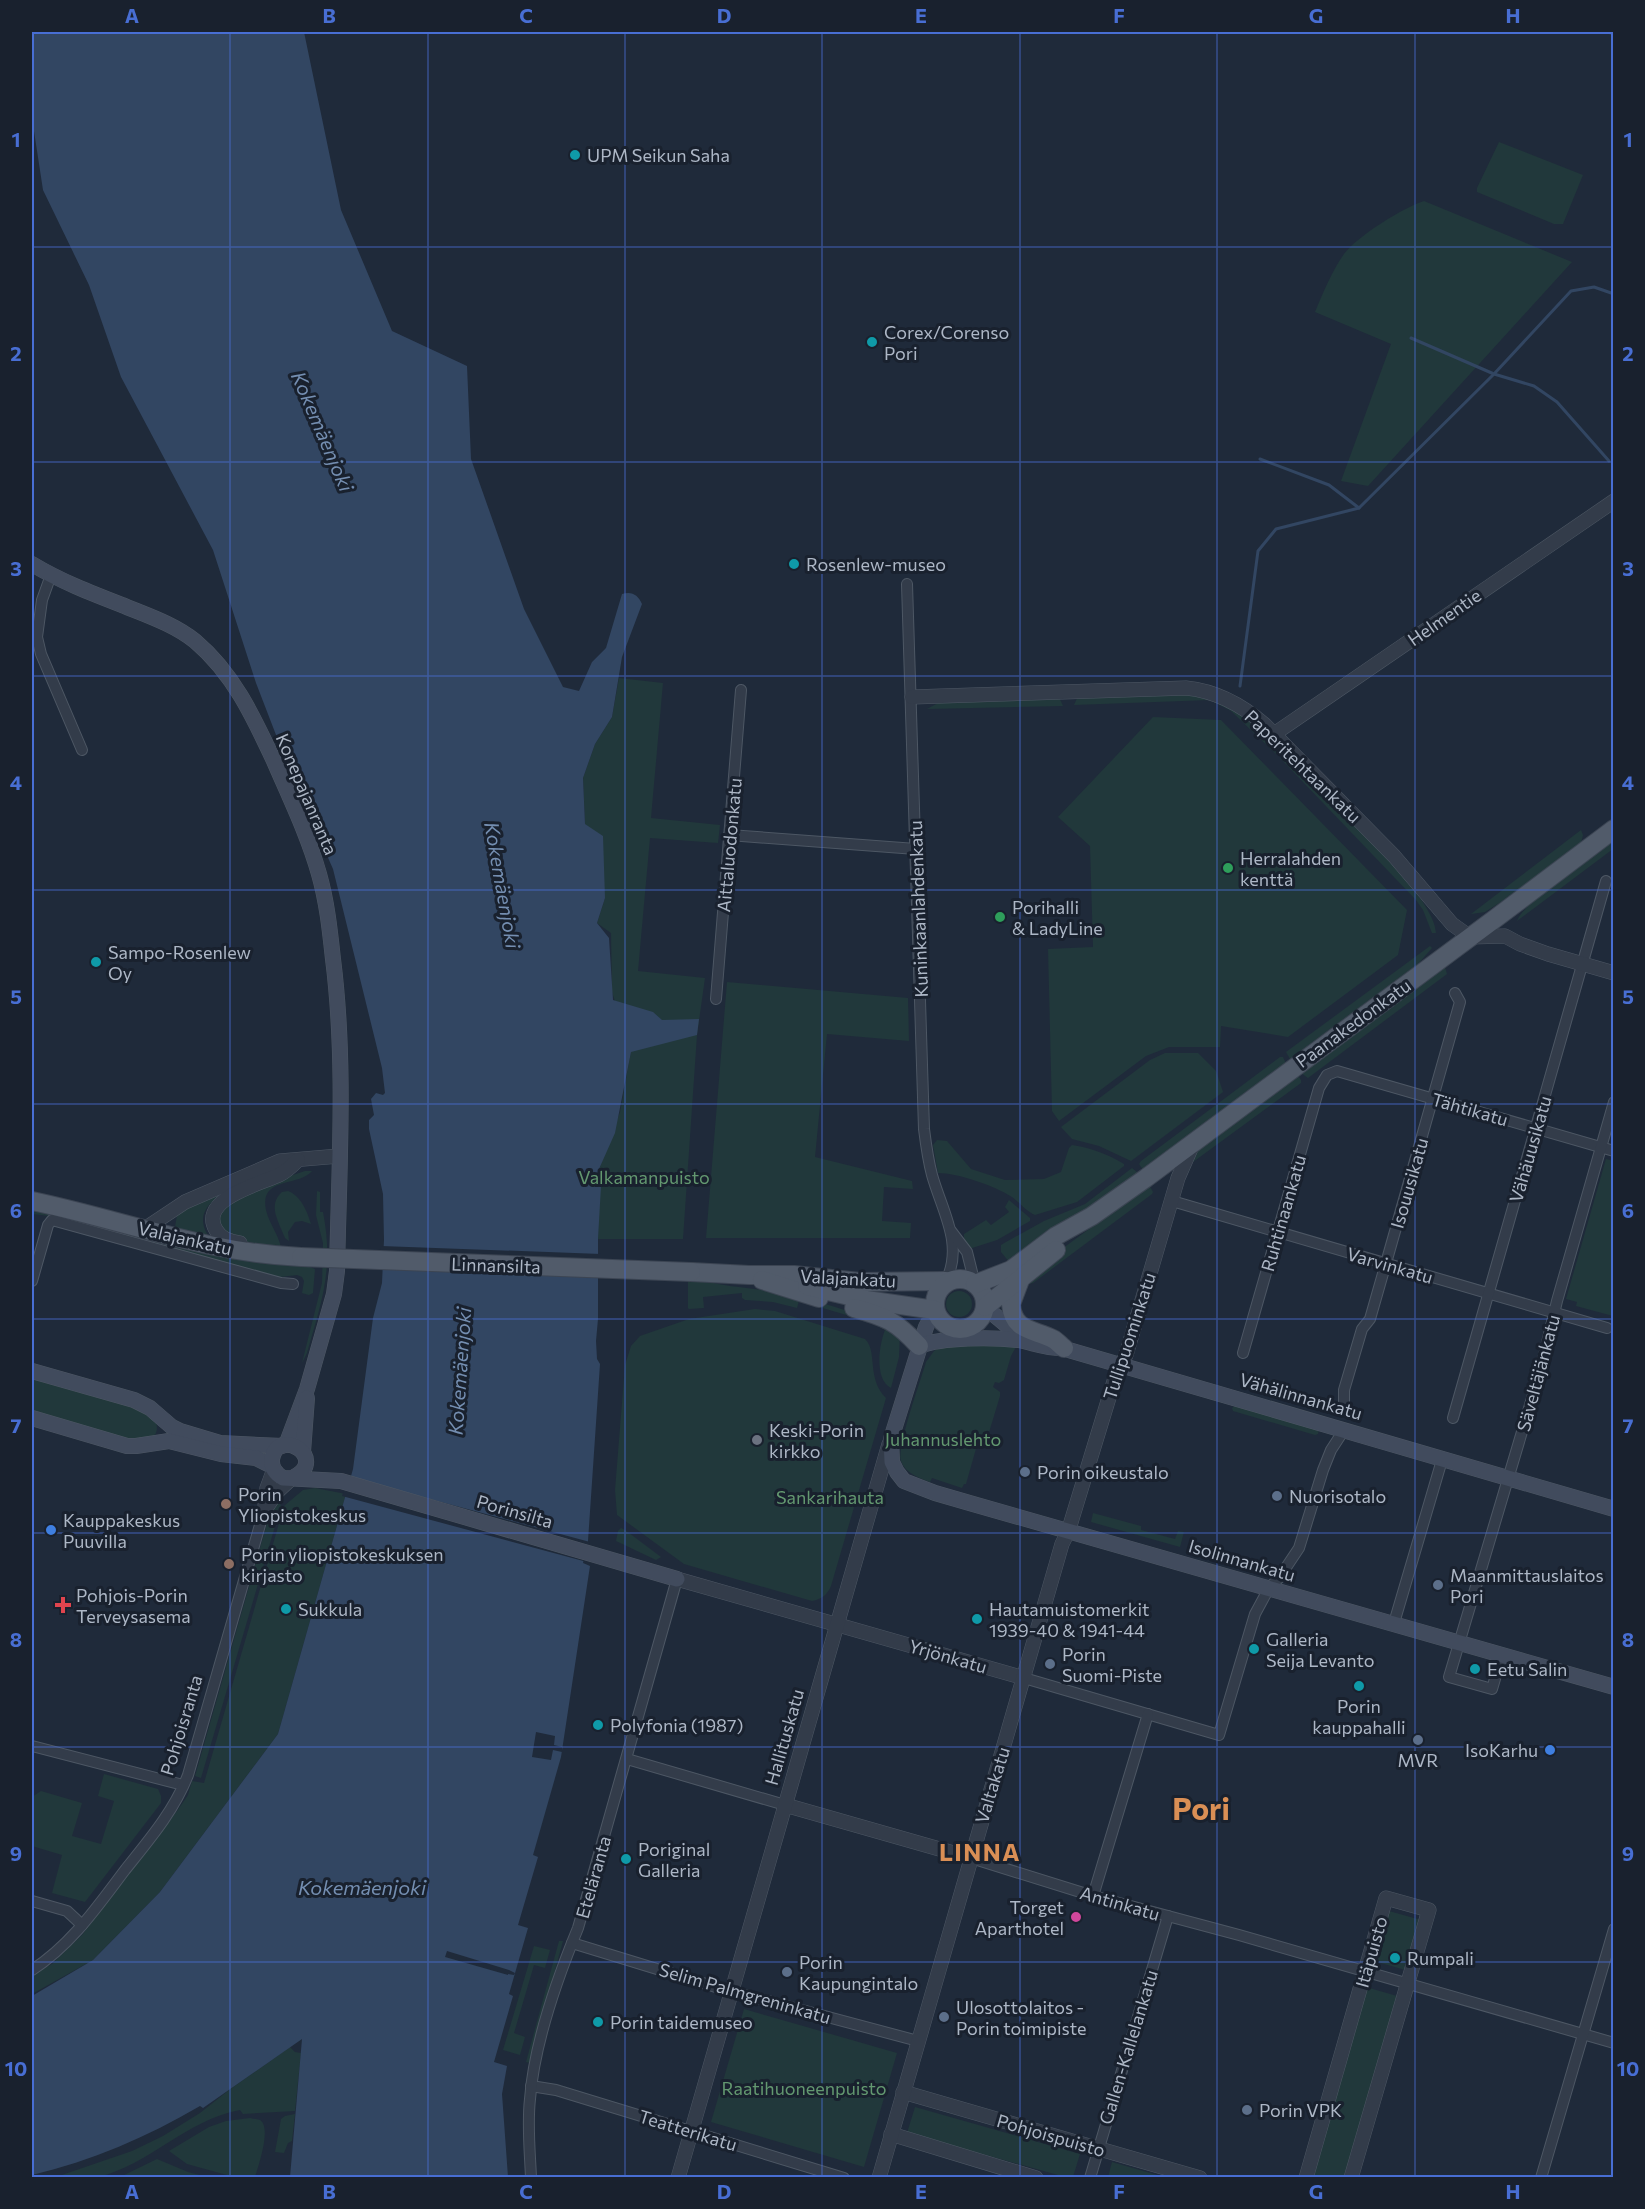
<svg xmlns="http://www.w3.org/2000/svg" width="1645" height="2209" viewBox="0 0 1645 2209" font-family="Commissioner,sans-serif">
<rect width="100%" height="100%" fill="#1f2a3a"/>
<!-- green -->
<g fill="#21383b">
<path d="M1499,142L1583,175L1563,224H1554L1477,192V188Z"/>
<path d="M1424,201L1572,262L1368,486L1341,481L1391,344L1315,312C1323,293 1332,271 1344,254C1356,237 1404,207 1424,201Z"/>
<path d="M619,678L663,683L651,818L720,825L718,843L650,838L638,971L705,978L697,1035L683,1239H598L599,1169L620,1112L631,1051L612,992L611,933L597,923L605,898L585,824L583,778L595,744L612,717Z"/>
<path d="M1187,693C1229,699 1251,722 1280,751L1276,754L1231,711L1210,700L1074,705L1078,696Z"/>
<path d="M1059,697L1063,706L927,709L940,702Z"/>
<path d="M1153,717L1221,720L1407,910L1398,955L1288,1037L1221,1026L1220,1047H1169L1146,1056L1059,1121L1052,1111L1048,949L1093,947L1090,846L1058,817Z"/>
<path d="M1284,755C1315,785 1436,894 1436,933H1432L1423,910L1416,900L1280,758Z"/>
<path d="M1581,830L1583,835L1581,843L1501,902L1485,912L1471,914Z"/>
<path d="M1613,841V849L1517,921C1524,901 1594,856 1613,841Z"/>
<path d="M1430,946L1432,948L1418,964L1290,1059L1286,1052Z"/>
<path d="M1445,967L1447,974L1308,1078L1301,1073Z"/>
<path d="M727,982L908,998L909,1041L827,1034L815,1157L912,1181L913,1189L884,1187L882,1221L911,1223L910,1238H706Z"/>
<path d="M1165,1053H1198L1216,1071L1223,1092L1131,1161L1099,1146L1072,1139L1061,1127L1150,1060Z"/>
<path d="M1280,1057H1283L1286,1064L1143,1170L1139,1164L1141,1161Z"/>
<path d="M1297,1074L1301,1080V1083L1189,1165L1197,1149Z"/>
<path d="M937,1140L947,1141L971,1169L1005,1180L1044,1179L1061,1172L1069,1148L1072,1145C1091,1148 1108,1154 1124,1164V1166L1077,1202L1035,1215C1026,1211 1020,1203 1012,1197C995,1186 958,1173 938,1173L933,1145Z"/>
<path d="M1606,1159L1614,1161L1613,1316L1576,1306L1577,1302L1566,1299Z"/>
<path d="M1132,1168L1138,1173L1010,1263L1001,1252V1245L1006,1242L1044,1221L1085,1204Z"/>
<path d="M305,1171H312C299,1187 259,1176 266,1210C269,1223 278,1234 281,1247L237,1241L219,1226V1211L224,1205L278,1180Z"/>
<path d="M257,1179C232,1189 184,1204 211,1240L178,1231L175,1227L177,1215L182,1209Z"/>
<path d="M1149,1185L1153,1192L1152,1194L1033,1283L1028,1284L1051,1257Z"/>
<path d="M288,1191C301,1196 307,1211 311,1224L302,1221L295,1222L288,1232L289,1241L285,1238C279,1222 267,1205 282,1192Z"/>
<path d="M317,1191L320,1192V1212H323C334,1269 322,1300 307,1353L302,1363L322,1283L323,1243L316,1215Z"/>
<path d="M1009,1200L1030,1218V1221L997,1240L969,1249L964,1238V1234L986,1220L991,1225L1009,1212L1005,1207Z"/>
<path d="M32,1207L217,1256L302,1264L315,1269L313,1293L309,1295L302,1293L304,1281L302,1277L297,1275L272,1278L67,1218L32,1214Z"/>
<path d="M702,1280C722,1286 741,1287 762,1290C802,1295 865,1314 900,1333L899,1357L891,1388C874,1379 879,1345 885,1330L870,1322L799,1301L797,1308L773,1302L745,1300L742,1298V1293L703,1297L704,1308L689,1309L688,1308V1281Z"/>
<circle cx="959" cy="1304" r="13"/>
<path d="M755,1309L775,1311L865,1339C878,1351 866,1378 886,1398L831,1586C827,1595 822,1599 812,1601L684,1564L617,1515L615,1490L625,1365L631,1346L640,1336L689,1319Z"/>
<path d="M1017,1345L1011,1356L1004,1380L999,1383L995,1382L993,1387L1000,1392V1396L987,1439L979,1438L966,1484H964L962,1488L932,1478L930,1482C919,1478 905,1473 901,1461C897,1445 921,1380 926,1362L934,1351L942,1346Z"/>
<path d="M32,1379L132,1407L137,1406L155,1419C163,1440 145,1441 129,1442L125,1438L32,1410Z"/>
<path d="M1236,1405L1319,1429L1318,1434L1315,1435L1233,1411L1232,1408Z"/>
<path d="M315,1488L346,1494L278,1734L160,1892L93,1960L32,1994V1975L52,1964L82,1935L177,1811L188,1795L192,1781L204,1783L284,1506L303,1490Z"/>
<path d="M278,1498L281,1506L201,1778L195,1776L270,1513Z"/>
<path d="M1093,1513L1141,1526V1530L1175,1539L1178,1531L1184,1532L1180,1547L1091,1522Z"/>
<path d="M621,1528L625,1530L661,1557L656,1560L616,1541L618,1531Z"/>
<path d="M104,1774L158,1789L161,1796V1803L85,1902L52,1893L62,1855L32,1846V1797L41,1791L82,1803L72,1836L101,1844L114,1801L98,1796Z"/>
<path d="M1389,1911L1421,1920L1405,1970L1374,1961Z"/>
<path d="M559,1941H563L530,2063L526,2062Z"/>
<path d="M534,1946L550,1950L545,1968L534,1965L514,2033L525,2037L520,2055L503,2050Z"/>
<path d="M1366,1987L1397,1996L1344,2177L1311,2178Z"/>
<path d="M744,2009L897,2053L864,2167L711,2122Z"/>
<path d="M290,2047L295,2052L301,2053L295,2111L243,2114L240,2110C186,2120 149,2165 98,2177C85,2180 70,2178 56,2177L132,2151L163,2136L200,2113L229,2090Z"/>
<path d="M915,2107L1080,2154L1073,2177H1065L907,2133Z"/>
<path d="M295,2114L292,2141L288,2143L284,2153L275,2152L281,2119L285,2116Z"/>
<path d="M250,2118C254,2119 257,2119 260,2120C272,2127 258,2167 255,2177H234L187,2164L169,2151L209,2127L226,2121Z"/>
<path d="M157,2159L188,2172L207,2177H120Z"/>
<path d="M1112,2162L1164,2177H1108Z"/>
</g>
<!-- water -->
<path fill="#324662" d="M32,32H304L341,210L392,331L467,366L471,459L524,609L563,687L579,691L592,662L606,648L622,594C632,591 638,595 642,604L622,657L612,717L595,744L583,778L585,824L603,836L605,898L597,923L609,938L613,1000L653,1012L662,1020L699,1019L697,1035L631,1052L615,1133L599,1169L601,1186L598,1239V1319L596,1341L597,1359L600,1364L588,1541L583,1563L590,1566L561,1757L533,1855L538,1857L518,1925L528,1928L509,1994L513,1996L494,2062L507,2066L502,2094L508,2177H290L302,2039L203,2108L200,2106C147,2137 91,2161 32,2175V1996L93,1960L160,1892L278,1734L353,1469L373,1318L382,1283L384,1240L383,1194L369,1129V1120L374,1115L371,1099L376,1093L383,1095L385,1093L382,1068L333,869L293,779L256,683L213,550L121,377L89,285L43,190L32,118Z"/>
<!-- pier -->
<g fill="#1f2a3a">
<path d="M381,1246L601,1254V1276L380,1267Z"/>
<path d="M348,1477L590,1542L587,1562L342,1496Z"/>
<path d="M536,1732L555,1736L554,1745L562,1747V1752L553,1750L551,1760L532,1757Z"/>
<path d="M447,1951L509,1970L515,1973L514,1975L508,1974V1975L445,1957Z"/>
</g>
<g fill="none" stroke-linecap="round" stroke-linejoin="round">
<!-- stream -->
<g stroke="#324662" stroke-width="3">
<path d="M1608,32L1614,34"/>
<path d="M1411,338L1494,374L1534,386L1557,402L1609,461"/>
<path d="M1260,459L1329,485L1359,508"/>
<path d="M1240,686L1258,551L1276,529L1359,508L1494,374L1571,291L1594,287L1614,294"/>
</g>
<defs>
<g id="minor">
<path d="M51,575L42,600L37,637L41,654L82,750"/>
<path d="M907,584L924,1129C926,1145 928,1160 932,1175C942,1211 964,1244 946,1281"/>
<path d="M729,835L916,849"/>
<path d="M716,999L741,690"/>
<path d="M1172,1201L1607,1328"/>
<path d="M951,1231L967,1252L975,1284"/>
<path d="M32,1281L48,1225L52,1220L281,1283L293,1284"/>
<path d="M1243,1353L1319,1088L1327,1075L1337,1071L1614,1151"/>
<path d="M1344,1406V1390L1362,1329L1370,1319L1386,1263L1460,1002L1455,993"/>
<path d="M1453,1418L1606,881"/>
<path d="M1394,1623L1442,1460"/>
<path d="M1502,1655L1492,1689L1449,1677L1541,1368L1557,1301L1614,1102"/>
<path d="M1024,1678L1219,1735L1255,1614L1269,1588L1279,1578L1299,1548L1323,1470L1331,1450L1344,1430"/>
<path d="M32,1746L183,1785"/>
<path d="M627,1759L785,1805"/>
<path d="M971,1858L1093,1896L1239,1935L1614,2043"/>
<path d="M1093,1896L1148,1714"/>
<path d="M32,1901L67,1911L82,1925"/>
<path d="M572,1943L719,1988L918,2041"/>
<path d="M32,1970C71,1945 97,1907 125,1870C149,1840 174,1811 188,1775L264,1511"/>
<path d="M531,2086L556,2090L844,2178"/>
<path d="M531,2178C530,2152 527,2125 530,2099C534,2044 557,1979 578,1928L677,1579"/>
<path d="M1090,2178L1168,1916"/>
<path d="M1541,2178L1614,1929"/>
</g>
<g id="tertiary">
<path d="M912,697L1186,688C1217,691 1242,705 1265,725L1394,856L1452,924L1470,937L1505,936L1520,944L1548,954L1614,973"/>
<path d="M1274,734L1614,501"/>
<path d="M143,1230L185,1202L280,1161L339,1156"/>
<path d="M240,1243C230,1242 221,1239 216,1230C198,1199 260,1184 279,1175C286,1172 292,1166 298,1160"/>
<path d="M265,1505L267,1488L274,1469"/>
<path d="M264,1511L277,1492L292,1478"/>
<path d="M677,1579L1024,1678"/>
<path d="M785,1805L971,1858"/>
<path d="M903,2092L1200,2178"/>
<path d="M891,2134L1036,2178"/>
<path d="M678,2178L889,1444"/>
<path d="M879,2178L1062,1544L1068,1532L1115,1378L1126,1355L1178,1178L1193,1144"/>
<path d="M1306,2178L1386,1898L1429,1910L1351,2178"/>
</g>
<g id="secondary">
<path d="M32,564C60,581 91,593 122,605C146,615 174,624 195,641C233,673 253,716 274,761C290,798 308,835 319,874C327,902 330,931 333,959C346,1062 339,1167 337,1271L334,1294L307,1389L286,1445"/>
<path d="M985,1307L1010,1328L1029,1338"/>
<path d="M935,1310L926,1327L891,1439L892,1462L897,1472L904,1481L935,1493L973,1504L1614,1687"/>
<path d="M919,1346C943,1337 992,1337 1018,1340C1034,1343 1048,1349 1064,1348"/>
<path d="M1055,1346L1614,1509"/>
<path d="M32,1371L134,1400L150,1408L172,1427L180,1431L220,1443L282,1446"/>
<path d="M32,1418L127,1446H136L169,1441L221,1454L256,1458L272,1466"/>
<path d="M303,1452L307,1398"/>
<path d="M294,1477C329,1459 278,1425 272,1459C271,1468 276,1474 283,1478L341,1481L677,1579"/>
</g>
<g id="primary">
<path d="M32,1201C123,1220 206,1253 301,1257"/>
<path d="M691,1272L749,1275H794L860,1282L946,1281"/>
<circle cx="960" cy="1304" r="25"/>
<path d="M762,1280L819,1298"/>
<path d="M1020,1280L1011,1304C1013,1332 1034,1329 1053,1339C1057,1341 1061,1346 1064,1348"/>
<path d="M975,1284L1011,1270L1056,1236L1092,1216L1146,1178L1496,918L1614,829"/>
<path d="M807,1286L866,1300L935,1310"/>
<path d="M985,1307L1056,1250"/>
<path d="M854,1308C886,1317 896,1321 919,1346"/>
</g>
</defs>
<!-- minor casing -->
<use href="#minor" stroke="#4d5764" stroke-width="12"/>
<!-- tertiary casing -->
<use href="#tertiary" stroke="#4d5764" stroke-width="15"/>
<!-- secondary casing -->
<use href="#secondary" stroke="#4d5764" stroke-width="16"/>
<!-- primary casing -->
<use href="#primary" stroke="#3c4553" stroke-width="20"/>
<!-- minor -->
<use href="#minor" stroke="#333c4a" stroke-width="10"/>
<!-- tertiary -->
<use href="#tertiary" stroke="#333c4a" stroke-width="14"/>
<!-- secondary -->
<use href="#secondary" stroke="#414b5d" stroke-width="15"/>
<!-- primary -->
<use href="#primary" stroke="#515b6a" stroke-width="18"/>
<defs>
<path id="primary-bridge" d="M301,1257L691,1272"/>
</defs>
<!-- primary-bridge casing -->
<use href="#primary-bridge" stroke="#3c4553" stroke-width="20" stroke-linecap="butt"/>
<!-- primary-bridge -->
<use href="#primary-bridge" stroke="#515b6a" stroke-width="18"/>
</g>
<!-- grid -->
<path fill="none" stroke="#486ed3" stroke-width="1.5" stroke-opacity="0.55" d="M230,32V2178M428,32V2178M625,32V2178M822,32V2178M1020,32V2178M1217,32V2178M1415,32V2178M32,247H1614M32,462H1614M32,676H1614M32,890H1614M32,1104H1614M32,1319H1614M32,1533H1614M32,1747H1614M32,1962H1614"/>
<!-- markers -->
<g fill="#0f9aa8" stroke="#19212e" stroke-width="2">
<circle cx="575" cy="155" r="6"/>
<circle cx="872" cy="342" r="6"/>
<circle cx="794" cy="564" r="6"/>
<circle cx="96" cy="962" r="6"/>
<circle cx="286" cy="1609" r="6"/>
<circle cx="977" cy="1619" r="6"/>
<circle cx="1254" cy="1649" r="6"/>
<circle cx="1475" cy="1669" r="6"/>
<circle cx="1359" cy="1686" r="6"/>
<circle cx="598" cy="1725" r="6"/>
<circle cx="626" cy="1859" r="6"/>
<circle cx="1395" cy="1958" r="6"/>
<circle cx="598" cy="2022" r="6"/>
</g>
<g fill="#2e9e5b" stroke="#19212e" stroke-width="2">
<circle cx="1228" cy="868" r="6"/>
<circle cx="1000" cy="917" r="6"/>
</g>
<circle fill="#6b7280" stroke="#19212e" stroke-width="2" cx="757" cy="1440" r="6"/>
<g fill="#5c6f8a" stroke="#19212e" stroke-width="2">
<circle cx="1025" cy="1472" r="6"/>
<circle cx="1277" cy="1496" r="6"/>
<circle cx="1438" cy="1585" r="6"/>
<circle cx="1050" cy="1664" r="6"/>
<circle cx="1418" cy="1740" r="6"/>
<circle cx="787" cy="1972" r="6"/>
<circle cx="944" cy="2017" r="6"/>
<circle cx="1247" cy="2110" r="6"/>
</g>
<g fill="#8d6e63" stroke="#19212e" stroke-width="2">
<circle cx="226" cy="1504" r="6"/>
<circle cx="229" cy="1564" r="6"/>
</g>
<g fill="#3f7fe0" stroke="#19212e" stroke-width="2">
<circle cx="51" cy="1530" r="6"/>
<circle cx="1550" cy="1750" r="6"/>
</g>
<path fill="#e0444e" stroke="#19212e" stroke-width="2" d="M60 1596h6v6h6v6h-6v6h-6v-6h-6v-6h6z"/>
<circle fill="#d1479c" stroke="#19212e" stroke-width="2" cx="1076" cy="1917" r="6"/>
<g text-anchor="middle" dominant-baseline="central" stroke-width="6" stroke-linejoin="round" paint-order="stroke">
<!-- poi labels -->
<g font-size="18" fill="#adb7c6" stroke="#19212e" text-anchor="start">
<text x="587" y="155">UPM Seikun Saha</text>
<text x="884" y="332">Corex/Corenso<tspan x="884" dy="21">Pori</tspan></text>
<text x="806" y="564">Rosenlew-museo</text>
<text x="1240" y="858">Herralahden<tspan x="1240" dy="21">kenttä</tspan></text>
<text x="1012" y="907">Porihalli<tspan x="1012" dy="21">&amp; LadyLine</tspan></text>
<text x="108" y="952">Sampo-Rosenlew<tspan x="108" dy="21">Oy</tspan></text>
<text x="769" y="1430">Keski-Porin<tspan x="769" dy="21">kirkko</tspan></text>
<text x="1037" y="1472">Porin oikeustalo</text>
<text x="238" y="1494">Porin<tspan x="238" dy="21">Yliopistokeskus</tspan></text>
<text x="1289" y="1496">Nuorisotalo</text>
<text x="63" y="1520">Kauppakeskus<tspan x="63" dy="21">Puuvilla</tspan></text>
<text x="241" y="1554">Porin yliopistokeskuksen<tspan x="241" dy="21">kirjasto</tspan></text>
<text x="1450" y="1575">Maanmittauslaitos<tspan x="1450" dy="21">Pori</tspan></text>
<text x="76" y="1595">Pohjois-Porin<tspan x="76" dy="21">Terveysasema</tspan></text>
<text x="298" y="1609">Sukkula</text>
<text x="989" y="1609">Hautamuistomerkit<tspan x="989" dy="21">1939-40 &amp; 1941-44</tspan></text>
<text x="1266" y="1639">Galleria<tspan x="1266" dy="21">Seija Levanto</tspan></text>
<text x="1062" y="1654">Porin<tspan x="1062" dy="21">Suomi-Piste</tspan></text>
<text x="1487" y="1669">Eetu Salin</text>
<text x="1359" y="1706" text-anchor="middle">Porin<tspan x="1359" dy="21">kauppahalli</tspan></text>
<text x="610" y="1725">Polyfonia (1987)</text>
<text x="1538" y="1750" text-anchor="end">IsoKarhu</text>
<text x="1418" y="1760" text-anchor="middle">MVR</text>
<text x="638" y="1849">Poriginal<tspan x="638" dy="21">Galleria</tspan></text>
<text x="1064" y="1907" text-anchor="end">Torget<tspan x="1064" dy="21">Aparthotel</tspan></text>
<text x="1407" y="1958">Rumpali</text>
<text x="799" y="1962">Porin<tspan x="799" dy="21">Kaupungintalo</tspan></text>
<text x="956" y="2007">Ulosottolaitos -<tspan x="956" dy="21">Porin toimipiste</tspan></text>
<text x="610" y="2022">Porin taidemuseo</text>
<text x="1259" y="2110">Porin VPK</text>
</g>
<!-- street labels -->
<g font-size="18" fill="#adb7c6" stroke="#19212e">
<text transform="translate(1444 617) rotate(-35)">Helmentie</text>
<text transform="translate(1303 766) rotate(44)">Paperitehtaankatu</text>
<text transform="translate(307 794) rotate(67)">Konepajanranta</text>
<text transform="translate(729 845) rotate(-85)">Aittaluodonkatu</text>
<text transform="translate(918 909) rotate(-92)">Kuninkaanlahdenkatu</text>
<text transform="translate(1353 1023) rotate(-36)">Paanakedonkatu</text>
<text transform="translate(1470 1109) rotate(16)">Tähtikatu</text>
<text transform="translate(1530 1149) rotate(-74)">Vähäuusikatu</text>
<text transform="translate(1409 1183) rotate(-74)">Isouusikatu</text>
<text transform="translate(1283 1213) rotate(-74)">Ruhtinaankatu</text>
<text transform="translate(185 1238) rotate(13)">Valajankatu</text>
<text transform="translate(496 1265) rotate(2)">Linnansilta</text>
<text transform="translate(1390 1265) rotate(16)">Varvinkatu</text>
<text transform="translate(848 1278) rotate(3)">Valajankatu</text>
<text transform="translate(1129 1336) rotate(-72)">Tullipuominkatu</text>
<text transform="translate(1538 1373) rotate(-75)">Säveltäjänkatu</text>
<text transform="translate(1301 1396) rotate(16)">Vähälinnankatu</text>
<text transform="translate(515 1511) rotate(16)">Porinsilta</text>
<text transform="translate(1242 1560) rotate(16)">Isolinnankatu</text>
<text transform="translate(948 1656) rotate(16)">Yrjönkatu</text>
<text transform="translate(181 1725) rotate(-73)">Pohjoisranta</text>
<text transform="translate(784 1737) rotate(-74)">Hallituskatu</text>
<text transform="translate(992 1785) rotate(-73)">Valtakatu</text>
<text transform="translate(593 1877) rotate(-74)">Eteläranta</text>
<text transform="translate(1120 1903) rotate(16)">Antinkatu</text>
<text transform="translate(1371 1952) rotate(-74)">Itäpuisto</text>
<text transform="translate(745 1993) rotate(16)">Selim Palmgreninkatu</text>
<text transform="translate(1128 2047) rotate(-73)">Gallen-Kallelankatu</text>
<text transform="translate(688 2130) rotate(17)">Teatterikatu</text>
<text transform="translate(1051 2135) rotate(16)">Pohjoispuisto</text>
</g>
<!-- park labels -->
<g font-size="18" fill="#639870" stroke="#19212e">
<text x="644" y="1177">Valkamanpuisto</text>
<text x="943" y="1439">Juhannuslehto</text>
<text x="830" y="1497">Sankarihauta</text>
<text x="804" y="2088">Raatihuoneenpuisto</text>
</g>
<!-- water labels -->
<g font-size="20" font-style="italic" fill="#748eb1" stroke="#19212e">
<text transform="translate(323 431) rotate(67)">Kokemäenjoki</text>
<text transform="translate(503 885) rotate(80)">Kokemäenjoki</text>
<text transform="translate(459 1371) rotate(-86)">Kokemäenjoki</text>
<text x="362" y="1887">Kokemäenjoki</text>
</g>
<!-- district labels -->
<g font-size="24" font-weight="bold" letter-spacing="1.5" fill="#da8f55" stroke="#19212e">
<text x="980" y="1851">LINNA</text>
</g>
<!-- town labels -->
<g font-size="30" font-weight="bold" fill="#da8f55" stroke="#19212e">
<text x="1201" y="1807">Pori</text>
</g>
</g>
<!-- border -->
<rect width="1645" height="2209" fill="none" stroke="#19212e" stroke-width="66"/>
<rect x="33" y="33" width="1579" height="2143" fill="none" stroke="#486ed3" stroke-width="2"/>
<g font-size="20" text-anchor="middle" font-weight="bold" fill="#486ed3">
<text x="132" y="23">A</text>
<text x="329" y="23">B</text>
<text x="526" y="23">C</text>
<text x="724" y="23">D</text>
<text x="921" y="23">E</text>
<text x="1119" y="23">F</text>
<text x="1316" y="23">G</text>
<text x="1513" y="23">H</text>
<text x="16" y="147">1</text>
<text x="1628" y="147">1</text>
<text x="16" y="361">2</text>
<text x="1628" y="361">2</text>
<text x="16" y="576">3</text>
<text x="1628" y="576">3</text>
<text x="16" y="790">4</text>
<text x="1628" y="790">4</text>
<text x="16" y="1004">5</text>
<text x="1628" y="1004">5</text>
<text x="16" y="1218">6</text>
<text x="1628" y="1218">6</text>
<text x="16" y="1433">7</text>
<text x="1628" y="1433">7</text>
<text x="16" y="1647">8</text>
<text x="1628" y="1647">8</text>
<text x="16" y="1861">9</text>
<text x="1628" y="1861">9</text>
<text x="16" y="2076">10</text>
<text x="1628" y="2076">10</text>
<text x="132" y="2199">A</text>
<text x="329" y="2199">B</text>
<text x="526" y="2199">C</text>
<text x="724" y="2199">D</text>
<text x="921" y="2199">E</text>
<text x="1119" y="2199">F</text>
<text x="1316" y="2199">G</text>
<text x="1513" y="2199">H</text>
</g>
</svg>
